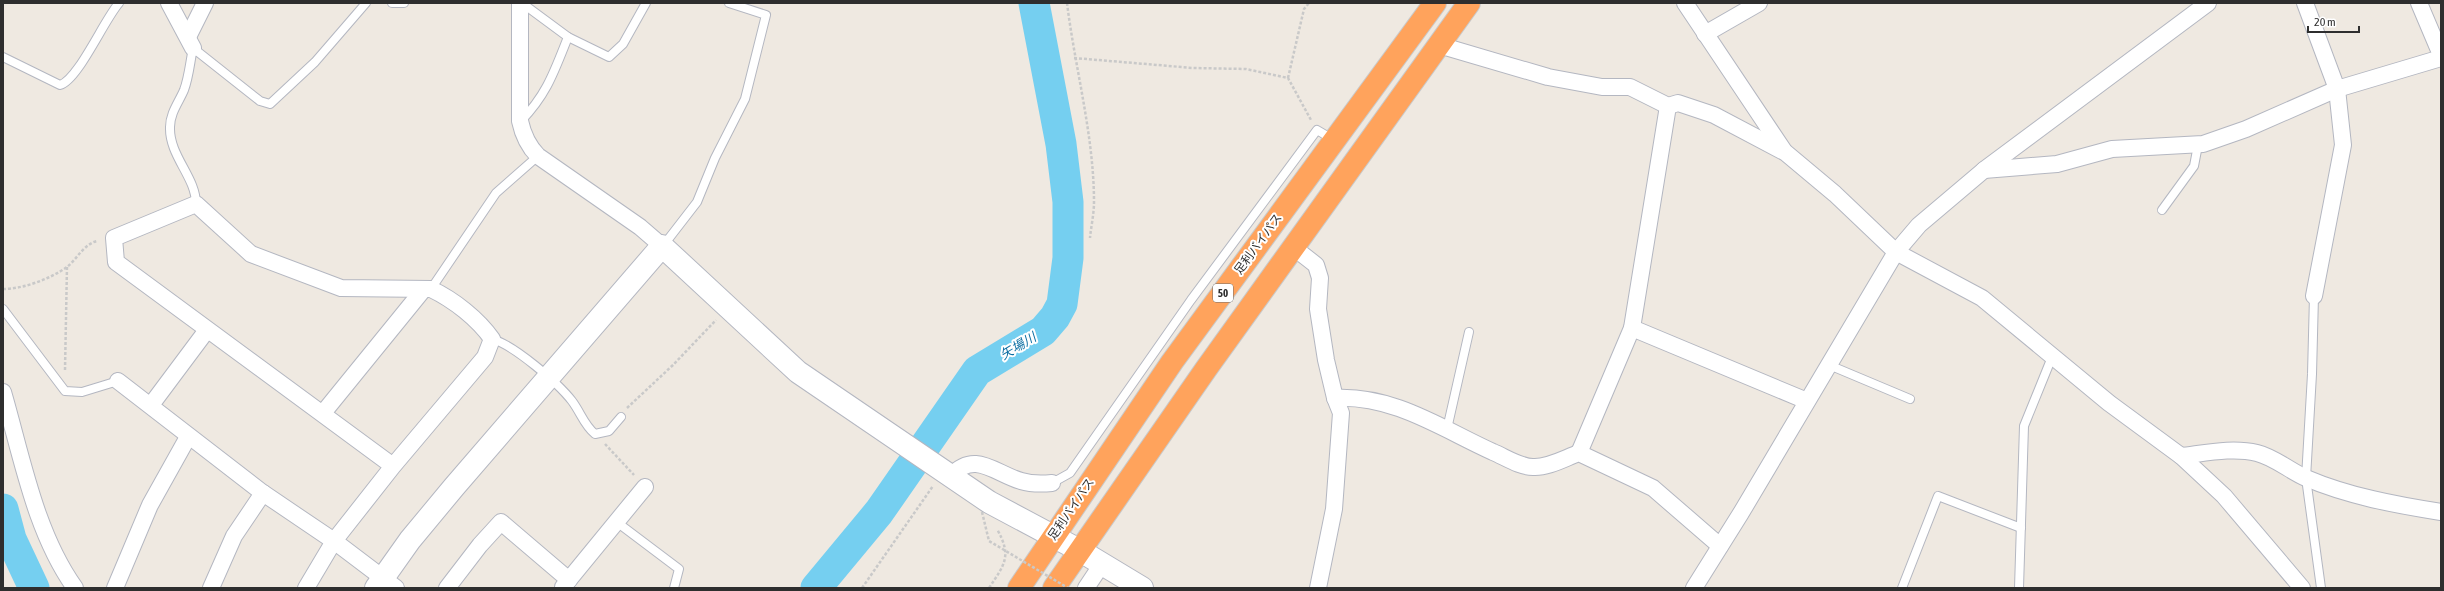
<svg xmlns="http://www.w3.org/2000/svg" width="2444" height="591" viewBox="0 0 2444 591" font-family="'Asap Condensed','Noto Sans JP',sans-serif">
<rect width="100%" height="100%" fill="#efe9e1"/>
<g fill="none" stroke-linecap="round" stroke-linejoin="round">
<!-- river -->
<g stroke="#75cff0" stroke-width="31">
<path d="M3,509L11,539L34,588"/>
<path d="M816,588L879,512L977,371L1043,331L1055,317L1062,304L1068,258V202L1061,144L1034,3"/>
</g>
<defs>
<g id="lane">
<path d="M392,3H404"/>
<path d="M522,3L568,37L609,57L623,44L646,3"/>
<path d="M3,57L60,85C78,80 104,20 119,3"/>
<path d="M521,121C547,94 554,72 568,37"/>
<path d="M196,204C196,177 169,156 170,127C170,113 179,102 184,90C189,77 190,62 193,48L260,101L270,104L315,62L366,3"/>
<path d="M2162,210L2194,166L2198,145"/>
<path d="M663,246L697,202L715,158L745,99L766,15L729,3"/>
<path d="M431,289L496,193L538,156"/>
<path d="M2314,296L2312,374L2306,478L2321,588"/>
<path d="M3,309L65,391L82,392L118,381"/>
<path d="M492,339C514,345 558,383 572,401C581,413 584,425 595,434L609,431L621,417"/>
<path d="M1829,365L1910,399"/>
<path d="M1447,429L1469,332"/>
<path d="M1052,483L1070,473L1191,300L1317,130L1334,140"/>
<path d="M618,523L679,569L674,588"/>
<path d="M1902,588L1938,496L2021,528"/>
<path d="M2019,588L2024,426L2052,357"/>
</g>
<g id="street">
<path d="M169,3L193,48"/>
<path d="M520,3V121C523,135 528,146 538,156L640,227L662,246"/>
<path d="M1685,3L1784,151"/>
<path d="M2305,3L2337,89L2343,145L2314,296"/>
<path d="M2419,3L2441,55"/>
<path d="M1705,34L1759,3"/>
<path d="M188,37L205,3"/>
<path d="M1439,45L1548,77L1602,87H1630L1668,106L1678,103L1714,115L1786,153L1835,194L1896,252L1982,298L2109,403L2181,456L2224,496L2302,588"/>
<path d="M1984,170L2057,164L2112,149L2203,144L2246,129L2337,89L2441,58"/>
<path d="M1293,247L1316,265L1320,278L1318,309L1326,360L1335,398L1341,413L1334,509L1318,588"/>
<path d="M1632,328L1807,401"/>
<path d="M118,381L263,493L334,541L396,588"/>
<path d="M3,392C22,457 35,532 75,588"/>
<path d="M1335,398C1394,395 1442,429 1493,452C1505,457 1520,467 1533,467C1548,468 1565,458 1579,453L1653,488L1720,546"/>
<path d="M151,405L207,330"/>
<path d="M323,413L423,290"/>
<path d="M1579,453L1632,328L1668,106"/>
<path d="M2181,456C2206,453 2233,447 2257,453C2274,457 2290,471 2306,478C2348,496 2396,505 2441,512"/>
<path d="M951,476C975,450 994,473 1021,481C1031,484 1042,484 1052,483"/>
<path d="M563,587L645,487"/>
<path d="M115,588L150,505L188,437"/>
<path d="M211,588L234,536L263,493"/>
<path d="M306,588L334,541L393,466L485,357L492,339C478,319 454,300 431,289L341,288L251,254L196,204L114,238L116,262L393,466"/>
<path d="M447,588L480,545L501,522L569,580"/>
<path d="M1086,588L1102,564"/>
<path d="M1694,588L1741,513L1896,252L1919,225L1984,170L2208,3"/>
</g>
<path id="secondary" d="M376,588L410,540L454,487L662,246L798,372L989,502L1079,550L1142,588"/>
<g id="highway">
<path d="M1019,588L1172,362L1435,3"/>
<path d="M1054,588L1206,369L1469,3"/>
</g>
</defs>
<!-- lane casing -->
<use href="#lane" stroke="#b4b7c1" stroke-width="10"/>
<!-- street casing -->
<use href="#street" stroke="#b4b7c1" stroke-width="18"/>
<!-- secondary casing -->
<use href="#secondary" stroke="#b4b7c1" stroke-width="24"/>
<!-- highway casing -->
<use href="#highway" stroke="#c9c9c9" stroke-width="24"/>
<!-- path -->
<g stroke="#c9c9c9" stroke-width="2.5" stroke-dasharray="3 2" stroke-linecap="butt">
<path d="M1067,3C1075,68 1094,136 1094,202C1094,214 1091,227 1090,238"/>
<path d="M1074,58L1193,68L1246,69L1288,78L1311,120"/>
<path d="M1288,78L1304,9L1309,3"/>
<path d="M3,289C23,289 50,279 67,267C77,259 84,244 97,241"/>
<path d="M65,370L67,266"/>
<path d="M627,408L673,365L716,320"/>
<path d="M605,444L634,475"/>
<path d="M862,588L933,486"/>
<path d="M989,588C1005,564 1012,556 997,529"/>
</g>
<!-- lane -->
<use href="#lane" stroke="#fff" stroke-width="8"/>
<!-- street -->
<use href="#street" stroke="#fff" stroke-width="16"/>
<!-- secondary -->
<use href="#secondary" stroke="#fff" stroke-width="22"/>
<!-- highway -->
<use href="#highway" stroke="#ffa35c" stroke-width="22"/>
<!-- path-bridge -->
<path stroke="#c9c9c9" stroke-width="2.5" stroke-dasharray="3 2" stroke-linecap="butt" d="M982,512L989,541L1068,588"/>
</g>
<g text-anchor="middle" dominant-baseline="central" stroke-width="4" stroke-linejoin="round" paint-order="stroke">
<!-- shield labels -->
<rect fill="#fff" stroke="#6d6d6d" stroke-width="1" x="1213" y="284" width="20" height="18" rx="3"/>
<g font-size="11" font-weight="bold" fill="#2e2e2e">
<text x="1223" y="293">50</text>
</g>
<!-- street labels -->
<g font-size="12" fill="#2e2e2e" stroke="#fff">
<text transform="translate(1258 244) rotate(-54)">足利バイパス</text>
<text transform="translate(1071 509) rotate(-56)">足利バイパス</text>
</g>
<!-- water labels -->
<g font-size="13" font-style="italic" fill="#0d6fa3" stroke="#fff">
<text transform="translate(1018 346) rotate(-31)">矢場川</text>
</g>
</g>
<!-- border -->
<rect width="2444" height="591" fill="none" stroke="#2e2e2e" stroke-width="8"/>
<!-- scale -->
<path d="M2308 26v6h51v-6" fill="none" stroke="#2e2e2e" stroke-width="2"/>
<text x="2314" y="26" font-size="12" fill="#2e2e2e" stroke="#ffffff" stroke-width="3" paint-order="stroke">20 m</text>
</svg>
